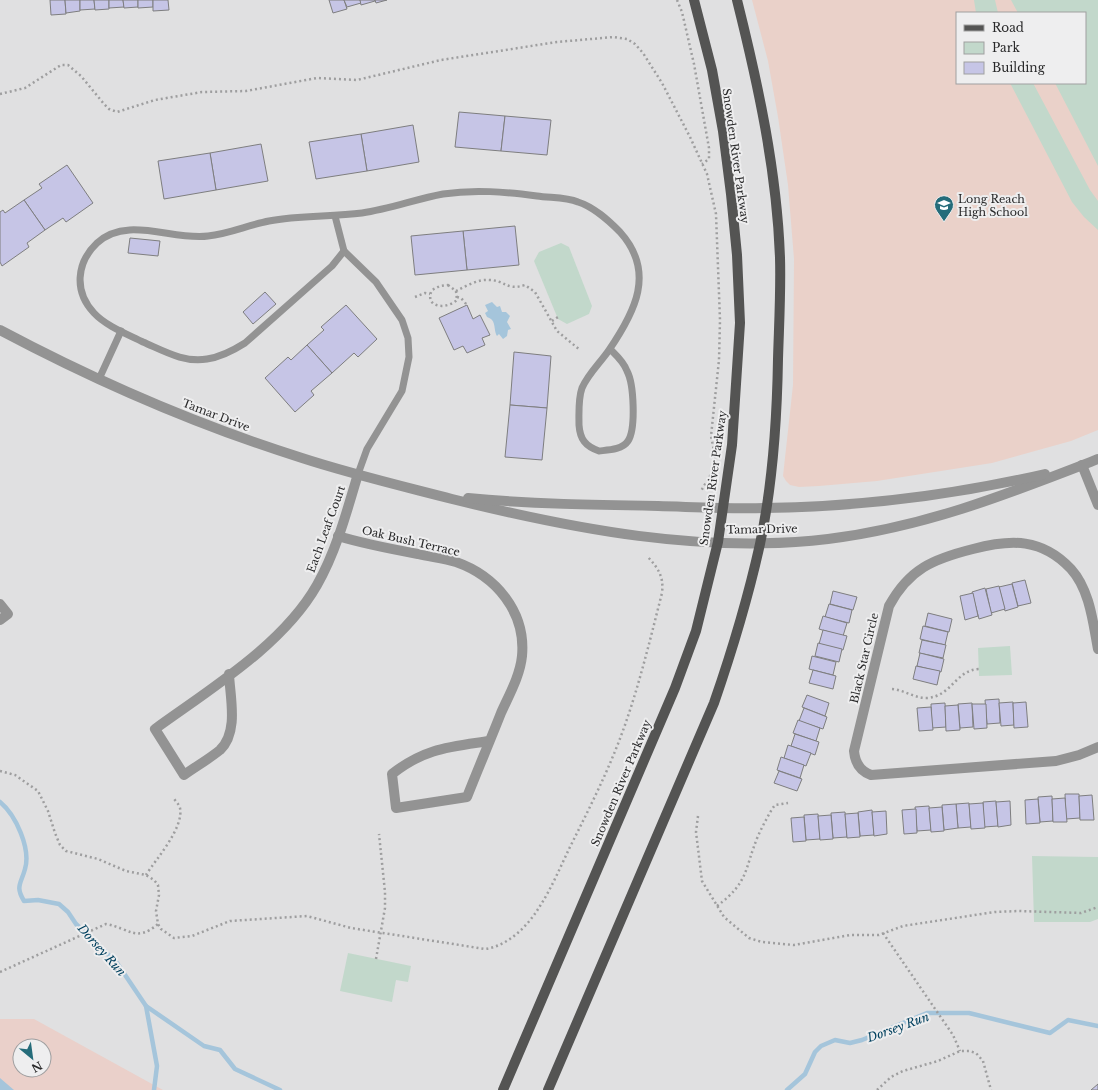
<svg xmlns="http://www.w3.org/2000/svg" width="1098" height="1090" viewBox="0 0 1098 1090" font-family="'Libre Baskerville',serif">
<rect width="100%" height="100%" fill="#e0e0e1"/>
<!-- commercial -->
<path fill="#ead0ca" fill-rule="evenodd" d="M0,1019H34L163,1090H0ZM20,1046H44V1070H20Z"/>
<!-- education -->
<path fill="#ead1c9" fill-rule="evenodd" d="M752,0H1098V430L1071,441L992,463L877,481L819,486L799,487L790,485L786,481L783,476L793,385L794,259L788,185L778,117L768,61ZM957,13H1085V83H957Z"/>
<!-- green -->
<g fill="#c2d8cb">
<path d="M974,0H995L998,13H976Z"/>
<path d="M1011,0H1098V166L1055,83H1085V13H1018Z"/>
<path d="M1010,83H1033L1090,190L1098,201V230L1084,217L1072,202Z"/>
<path d="M561,243L569,247L592,306L589,314L567,324L558,319L534,261L539,252Z"/>
<path d="M1010,646L1012,675L979,676L978,648Z"/>
<path d="M1032,856L1098,857V919L1090,922H1034Z"/>
<path d="M348,953L411,966L408,982L396,980L392,1002L340,991Z"/>
</g>
<!-- water -->
<g fill="#a5c5db">
<path d="M492,302L497,307L500,306L502,312H506L510,316L507,322L511,329L508,330L507,336L503,339L499,334L497,336C493,329 497,320 487,317L485,313L488,311L485,305Z"/>
<path d="M0,1078L14,1090H0Z"/>
</g>
<g fill="none" stroke-linecap="round" stroke-linejoin="round">
<!-- stream -->
<g stroke="#a5c5db" stroke-width="4.5">
<path d="M0,802C16,815 31,849 25,869C21,884 15,886 24,901L38,900L59,904L68,912L76,924L117,963L146,1006L204,1046L220,1050L235,1069L280,1090"/>
<path d="M146,1006L157,1066L154,1090"/>
<path d="M787,1090L805,1074L815,1052L821,1046L835,1040L850,1043L862,1040L927,1013H969L1050,1033L1068,1020L1098,1026"/>
</g>
</g>
<!-- building -->
<g fill="#c6c5e6" stroke="#7e7e7f">
<path d="M50,0H65L66,14L51,15Z"/>
<path d="M65,0H80V11L66,13Z"/>
<path d="M80,0H94L95,9L80,10Z"/>
<path d="M94,0H109V9L95,10Z"/>
<path d="M109,0H123L124,7L109,8Z"/>
<path d="M123,0H138V7L124,8Z"/>
<path d="M138,0H153V7L138,8Z"/>
<path d="M153,0H168L169,10L153,11Z"/>
<path d="M329,0H344L347,9L333,13Z"/>
<path d="M344,0H360L361,3L347,7Z"/>
<path d="M360,0H375V1L361,5Z"/>
<path d="M375,0H387L376,3Z"/>
<path d="M459,112L505,116L501,151L455,147Z"/>
<path d="M505,116L551,120L547,155L501,151Z"/>
<path d="M413,125L419,162L367,171L361,134Z"/>
<path d="M361,134L367,171L316,179L309,142Z"/>
<path d="M261,144L268,181L216,190L210,153Z"/>
<path d="M210,153L216,190L164,199L158,161Z"/>
<path d="M67,165L93,203L66,222L63,218L45,230L24,200L42,188L39,184Z"/>
<path d="M24,200L45,230L27,243L29,247L2,266L0,262V212L3,210L5,213Z"/>
<path d="M515,226L519,265L467,270L463,231Z"/>
<path d="M463,231L467,270L415,275L411,236Z"/>
<path d="M130,238L160,241L158,256L128,253Z"/>
<path d="M265,292L276,304L253,324L243,312Z"/>
<path d="M346,305L377,339L358,357L354,353L332,373L307,345L324,330L321,327Z"/>
<path d="M467,305L473,319L480,315L490,335L482,338L485,345L467,353L463,346L454,350L439,318Z"/>
<path d="M307,345L332,373L311,391L314,395L295,412L265,378L288,357L291,360Z"/>
<path d="M514,352L551,356L547,408L510,405Z"/>
<path d="M510,405L547,408L542,460L505,457Z"/>
<path d="M1025,580L1031,603L1018,606L1012,583Z"/>
<path d="M1012,584L1018,607L1005,611L999,587Z"/>
<path d="M999,586L1005,609L991,613L986,589Z"/>
<path d="M985,588L992,615L979,619L972,592Z"/>
<path d="M833,591L857,597L853,610L830,604Z"/>
<path d="M973,593L978,616L965,620L960,596Z"/>
<path d="M829,604L852,610L849,623L825,617Z"/>
<path d="M928,613L952,619L949,632L925,626Z"/>
<path d="M823,616L847,623L843,636L819,629Z"/>
<path d="M923,626L948,632L945,645L920,639Z"/>
<path d="M823,630L847,636L843,650L819,644Z"/>
<path d="M922,640L946,645L943,658L919,653Z"/>
<path d="M818,643L842,649L839,662L815,656Z"/>
<path d="M920,653L944,659L941,672L917,666Z"/>
<path d="M812,656L836,662L833,675L809,669Z"/>
<path d="M916,666L940,671L937,685L913,679Z"/>
<path d="M813,670L836,676L833,689L809,683Z"/>
<path d="M807,695L829,703L825,716L802,707Z"/>
<path d="M999,699L1000,723L987,724L985,700Z"/>
<path d="M1013,702L1014,725L1001,726L999,703Z"/>
<path d="M1026,702L1028,727L1014,728L1013,703Z"/>
<path d="M945,703L946,727L932,728L931,704Z"/>
<path d="M972,703L973,727L960,728L958,704Z"/>
<path d="M972,704H986L987,728L974,729Z"/>
<path d="M958,705L960,730L946,731L945,706Z"/>
<path d="M931,707L933,730L919,731L917,708Z"/>
<path d="M804,708L827,717L823,729L799,721Z"/>
<path d="M798,720L820,728L816,741L793,733Z"/>
<path d="M795,734L819,742L815,755L791,746Z"/>
<path d="M788,745L811,753L806,766L784,758Z"/>
<path d="M781,757L804,765L800,778L777,770Z"/>
<path d="M779,771L802,779L797,791L774,783Z"/>
<path d="M1065,794H1079L1080,818L1066,819Z"/>
<path d="M1092,795L1094,820H1080L1079,796Z"/>
<path d="M1052,796L1053,821L1040,822L1038,797Z"/>
<path d="M1065,798L1067,822H1053L1052,799Z"/>
<path d="M1038,799L1040,823L1026,824L1025,800Z"/>
<path d="M996,801L998,826L984,827L983,802Z"/>
<path d="M1010,801L1011,825L998,827L996,802Z"/>
<path d="M969,803L971,827L958,828L956,804Z"/>
<path d="M983,803L985,828L971,829L969,804Z"/>
<path d="M956,804L958,828L944,830L942,805Z"/>
<path d="M929,806L931,830L917,831L915,807Z"/>
<path d="M942,807L944,831L931,832L929,808Z"/>
<path d="M916,809L917,833L904,834L902,810Z"/>
<path d="M872,810L874,835L860,836L858,812Z"/>
<path d="M886,811L887,834L874,836L872,812Z"/>
<path d="M845,812L847,837L833,838L831,813Z"/>
<path d="M858,813L860,837L847,838L845,814Z"/>
<path d="M818,814L820,839L806,840L804,815Z"/>
<path d="M831,815L833,839L820,840L818,816Z"/>
<path d="M804,817L806,841L793,842L791,818Z"/>
<path d="M1098,1084V1090H1091Z"/>
</g>
<g fill="none" stroke-linecap="round" stroke-linejoin="round">
<!-- path -->
<g stroke="#9e9e9f" stroke-width="2.5" stroke-dasharray="2 3" stroke-linecap="butt">
<path d="M677,0L682,12L694,64L709,148V159L702,164"/>
<path d="M0,94L25,88L61,65H68L81,76L104,104L109,109L117,112L155,100L202,92L246,91L317,78L357,80L441,60L557,42L614,37L627,39L635,44L643,53L662,83L690,137L707,174L716,214L720,320L719,360L711,436L716,461L713,471L701,491"/>
<path d="M448,285L456,291L457,300C444,311 424,306 432,290L440,286Z"/>
<path d="M456,291C466,286 478,279 489,280C505,280 506,291 525,285L535,292L557,331L580,350"/>
<path d="M415,297L425,293L430,294"/>
<path d="M457,297L461,298L467,305"/>
<path d="M552,321L558,317"/>
<path d="M892,689C904,690 914,698 926,698C952,697 955,670 979,669"/>
<path d="M0,771L15,775L38,791L48,811L55,833L60,845L66,851L98,859L126,871L146,875L154,880L158,885L159,895L156,911L158,924L161,929L174,938L192,936L230,921L307,916L351,928L485,949C508,946 528,926 540,906C551,889 560,868 569,849C590,807 612,764 627,719C641,678 651,636 662,593C664,576 658,568 647,556"/>
<path d="M698,816L696,832L702,881L724,917L749,938L762,942L794,945L850,935H879L903,926L995,912L1019,911L1081,913L1098,907"/>
<path d="M146,875C156,859 184,828 180,808C179,804 175,801 173,797"/>
<path d="M717,906C749,882 744,870 758,836C762,827 767,818 772,809L775,805L788,803"/>
<path d="M883,933L953,1035L960,1051"/>
<path d="M376,959L385,908V892L379,834"/>
<path d="M0,972L106,924C129,928 136,943 158,924"/>
<path d="M877,1090L891,1077L903,1071L938,1061L960,1051H969L976,1053L983,1061L991,1090"/>
</g>
<!-- service -->
<g stroke="#939393" stroke-width="7">
<path d="M335,216L344,251L376,282L402,320L408,338L409,357L402,391L367,449L358,474"/>
<path d="M344,251L332,266L245,343C234,350 221,357 207,359C184,363 164,351 143,342C127,334 106,326 94,313C74,292 76,263 97,243C127,215 173,241 208,236C229,234 248,225 269,221C299,215 331,217 362,213C390,209 416,199 443,194C475,189 505,192 537,196C550,198 566,197 578,202C594,207 608,220 620,232C656,272 635,312 609,350C601,362 588,374 582,388C578,399 579,414 579,425C580,439 585,446 599,451C608,450 622,450 628,441C636,429 634,384 627,371C624,362 616,355 610,349"/>
<path d="M99,379L121,331"/>
</g>
<!-- minor -->
<g stroke="#939393" stroke-width="10">
<path d="M1082,465L1098,505"/>
<path d="M338,536C364,544 391,549 418,554C430,557 444,558 456,562C496,576 526,612 522,656C520,676 509,695 501,713C490,741 478,769 467,797L396,808L392,774C425,748 449,747 489,741"/>
<path d="M0,604L8,614L0,620"/>
<path d="M1098,649C1093,623 1090,590 1071,569C1042,538 1011,539 973,549C933,559 909,569 889,606L854,751C855,763 860,771 871,775L1056,761L1079,755L1098,747"/>
<path d="M229,674C230,697 239,732 220,750C209,759 195,767 184,775L155,729C210,689 283,645 317,585C336,552 347,511 358,474"/>
</g>
<!-- tertiary -->
<g stroke="#939393" stroke-width="10">
<path d="M0,330C96,381 197,425 302,458C351,474 402,486 452,499C574,529 702,554 828,539C925,527 1008,494 1098,459"/>
<path d="M468,498C532,504 595,505 658,506C694,507 729,509 764,508C858,507 954,495 1045,474"/>
</g>
<!-- primary -->
<g stroke="#545453" stroke-width="10">
<path d="M503,1090L675,688L696,631L718,542L732,445L740,323L737,255L731,194L723,131L712,70L694,0"/>
<path d="M548,1090L714,703C732,651 748,598 760,544C773,483 777,420 778,359C779,325 781,291 780,258C777,171 758,84 737,0"/>
</g>
</g>
<!-- icons -->
<defs>
<symbol id="school-pin" viewBox="-11 -11 22 30"><path d="M0 17L-7.5 6A9.5 9.5 0 1 1 7.5 6Z" fill="#256c7a" stroke="#eeeeef"/><path d="M0-5L7-2L0 1L-7-2ZM-4 1L0 2.5L4 1V4Q0 6-4 4Z" fill="#fff"/></symbol>
</defs>
<g fill-rule="evenodd">
<use href="#school-pin" x="933" y="194" width="22" height="30"/>
</g>
<g text-anchor="middle" dominant-baseline="central" stroke-width="4" stroke-linejoin="round" paint-order="stroke">
<!-- street labels -->
<g font-size="11" fill="#29292a" stroke="#eeeeef">
<text transform="translate(736 156) rotate(82)">Snowden River Parkway</text>
<text transform="translate(216 415) rotate(21)">Tamar Drive</text>
<text transform="translate(713 478) rotate(-82)">Snowden River Parkway</text>
<text transform="translate(326 529) rotate(-70)">Each Leaf Court</text>
<text transform="translate(762 529) rotate(-1)">Tamar Drive</text>
<text transform="translate(411 541) rotate(13)">Oak Bush Terrace</text>
<text transform="translate(864 658) rotate(-77)">Black Star Circle</text>
<text transform="translate(621 783) rotate(-67)">Snowden River Parkway</text>
</g>
<!-- poi labels -->
<g font-size="11" fill="#29292a" stroke="#eeeeef" text-anchor="start">
<text x="958" y="199">Long Reach<tspan x="958" dy="13">High School</tspan></text>
</g>
<!-- water labels -->
<g font-size="12" font-style="italic" fill="#01405e" stroke="#eeeeef">
<text transform="translate(102 950) rotate(48)">Dorsey Run</text>
<text transform="translate(898 1027) rotate(-20)">Dorsey Run</text>
</g>
</g>
<!-- legend -->
<rect x="956" y="12" width="130" height="72" fill="#eeeeef" stroke="#9f9fa0"/>
<rect x="964" y="25" width="20" height="6" fill="#545453" stroke="#9f9fa0"/>
<text x="992" y="32" font-size="12" fill="#29292a">Road</text>
<rect x="964" y="42" width="20" height="12" fill="#c2d8cb" stroke="#9f9fa0"/>
<text x="992" y="52" font-size="12" fill="#29292a">Park</text>
<rect x="964" y="62" width="20" height="12" fill="#c6c5e6" stroke="#9f9fa0"/>
<text x="992" y="72" font-size="12" fill="#29292a">Building</text>
<!-- north arrow -->
<g transform="translate(32 1058) rotate(151)"><circle r="19" fill="#eeeeef" stroke="#9f9fa0"/>
<path d="M0-3L7 15L0 10L-7 15Z" fill="#256c7a"/>
<text y="-6" font-size="11" font-weight="bold" text-anchor="middle" fill="#29292a">N</text>
</g>
</svg>
